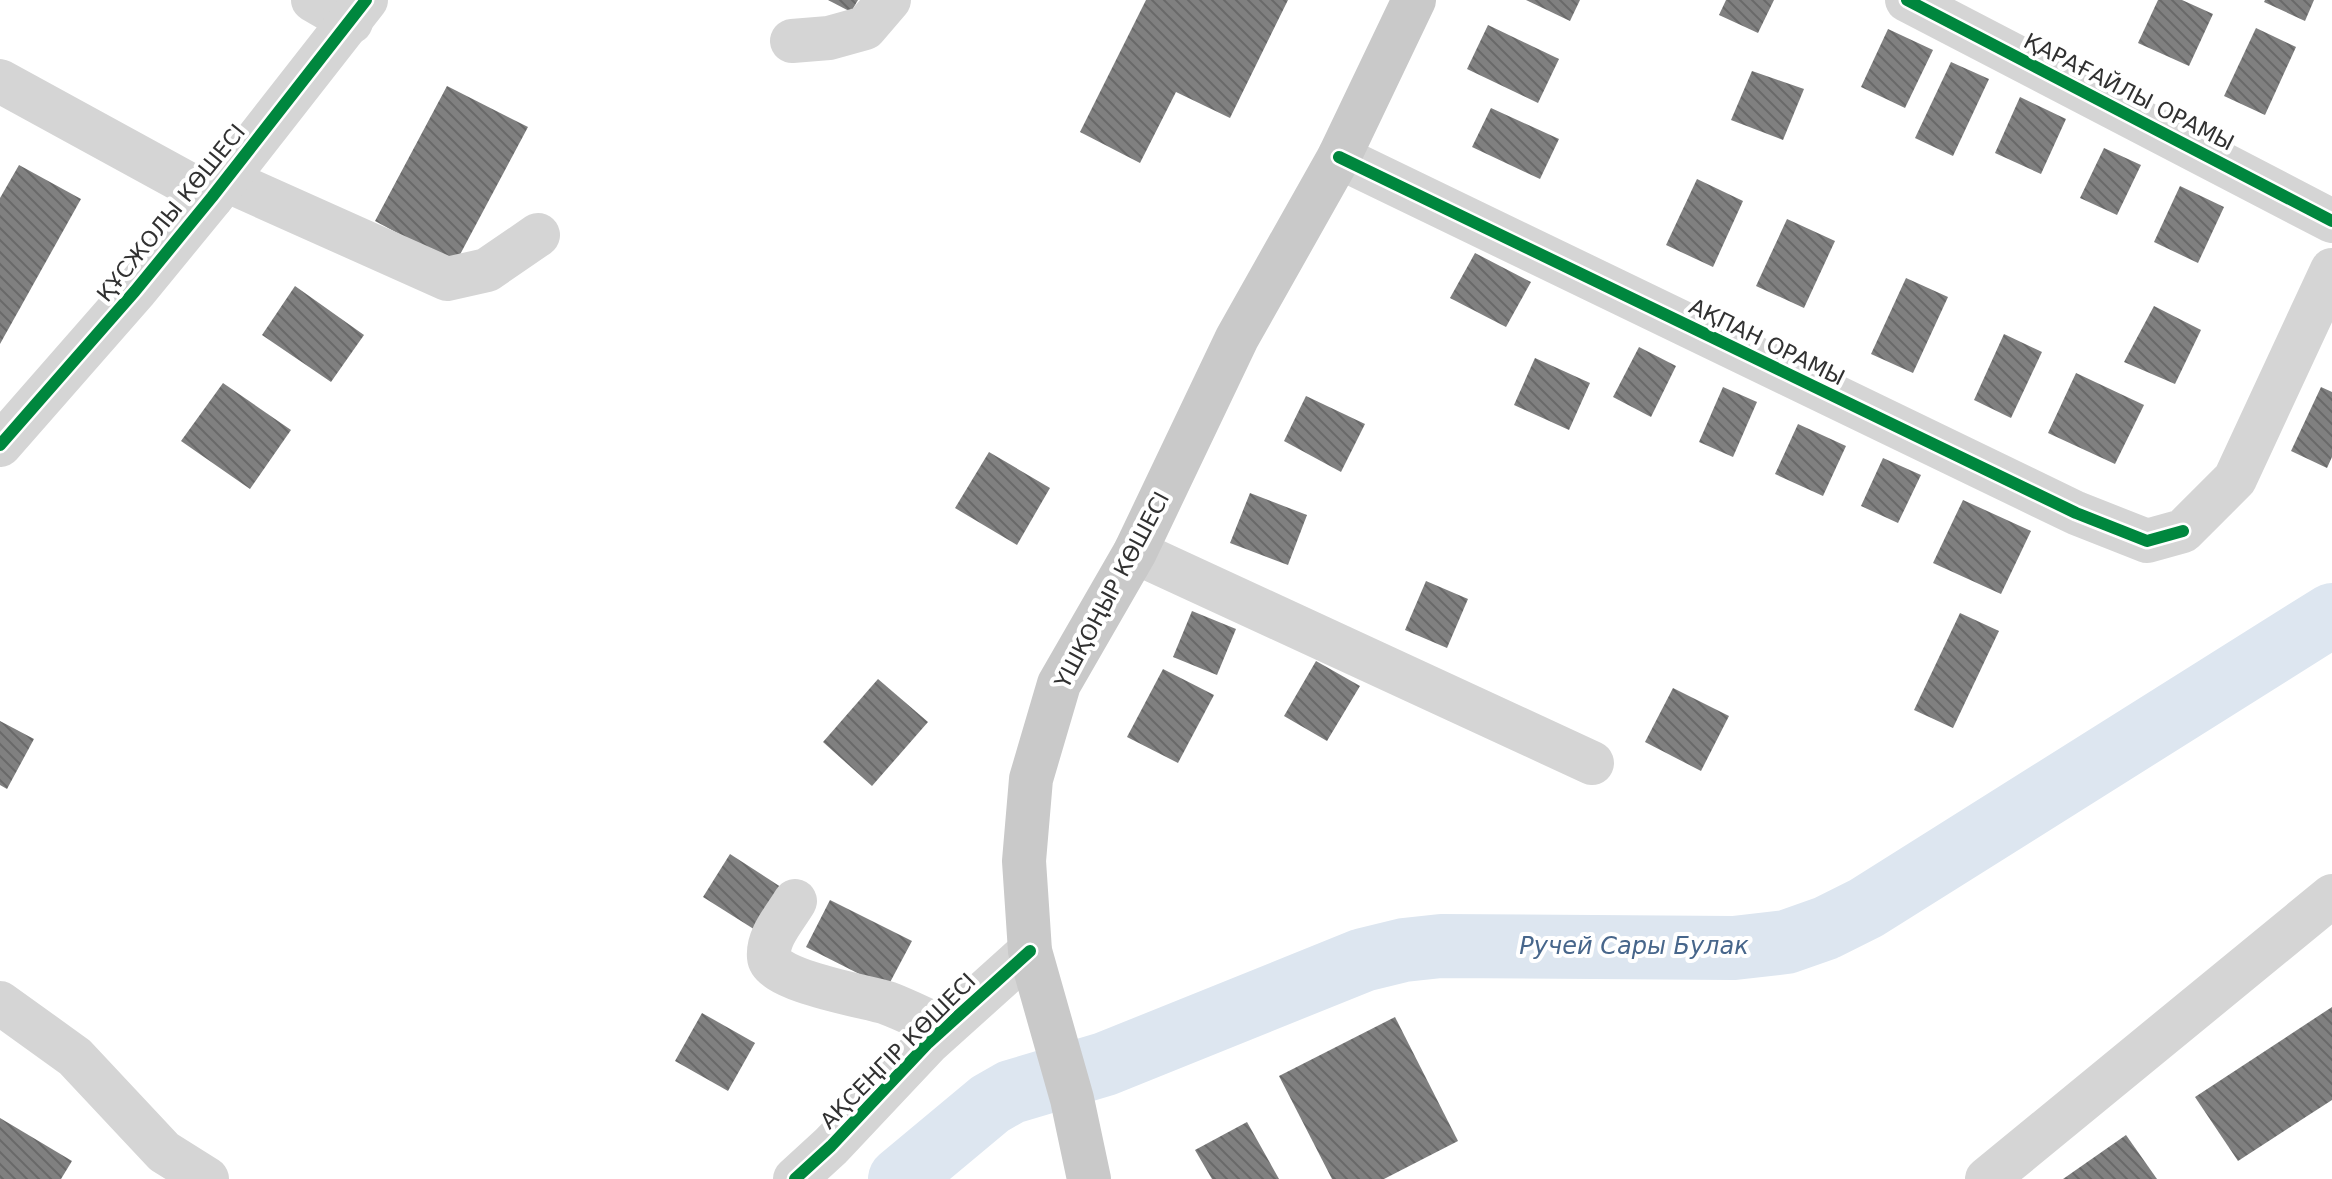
<svg xmlns="http://www.w3.org/2000/svg" width="2332" height="1179" viewBox="0 0 2332 1179" font-family="'DejaVu Sans',sans-serif">
<defs>
<pattern id="building-back-hatch" width="6" height="6" patternUnits="userSpaceOnUse" patternTransform="scale(2)"><rect width="6" height="6" fill="#808080"/><path d="M-1 5l2 2M0 0l6 6M5-1l2 2" fill="none" stroke="#696969"/></pattern>
</defs>
<rect width="100%" height="100%" fill="#fff"/>
<g fill="none" stroke-linecap="round" stroke-linejoin="round">
<!-- river -->
<path stroke="#dde6f0" stroke-width="64" d="M900,1179L990,1104L1011,1092L1105,1064L1363,960L1404,950L1441,946L1734,948L1786,942L1826,928L1866,908L2332,615"/>
</g>
<!-- building -->
<g fill="url(#building-back-hatch)">
<path d="M828,0H858L851,12Z"/>
<path d="M1146,0H1288L1230,118L1176,92L1140,163L1080,132Z"/>
<path d="M1526,0H1580L1570,21Z"/>
<path d="M1726,0H1774L1758,33L1719,15Z"/>
<path d="M2158,0H2182L2213,14L2189,66L2138,43Z"/>
<path d="M2265,0H2314L2305,21L2264,2Z"/>
<path d="M1488,25L1559,59L1538,103L1467,69Z"/>
<path d="M2256,28L2296,47L2265,115L2224,96Z"/>
<path d="M1888,29L1933,50L1905,108L1861,87Z"/>
<path d="M1951,62L1989,79L1953,156L1915,138Z"/>
<path d="M1752,71L1804,89L1783,140L1731,120Z"/>
<path d="M447,86L528,127L455,264L375,221Z"/>
<path d="M2020,97L2066,119L2041,174L1995,153Z"/>
<path d="M1491,108L1559,139L1540,179L1472,147Z"/>
<path d="M2104,148L2141,165L2117,215L2080,198Z"/>
<path d="M19,165L81,199L0,344V198Z"/>
<path d="M1697,179L1743,201L1713,267L1666,245Z"/>
<path d="M2180,186L2224,207L2198,263L2154,242Z"/>
<path d="M1787,219L1835,241L1804,308L1756,286Z"/>
<path d="M1475,253L1531,282L1506,327L1450,298Z"/>
<path d="M1906,278L1948,297L1913,373L1871,354Z"/>
<path d="M295,286L364,335L331,382L262,335Z"/>
<path d="M2154,306L2201,330L2175,384L2124,362Z"/>
<path d="M2004,334L2042,352L2011,418L1974,400Z"/>
<path d="M1639,347L1676,366L1651,417L1613,397Z"/>
<path d="M1535,358L1590,383L1569,430L1514,405Z"/>
<path d="M2076,373L2144,405L2115,464L2048,433Z"/>
<path d="M223,383L291,430L250,489L181,441Z"/>
<path d="M1723,387L1757,402L1733,457L1699,442Z"/>
<path d="M2321,387L2332,392V457L2327,468L2291,451Z"/>
<path d="M1306,396L1365,424L1341,472L1284,441Z"/>
<path d="M1798,424L1846,446L1823,496L1775,474Z"/>
<path d="M989,452L1050,488L1017,545L955,508Z"/>
<path d="M1883,458L1921,475L1898,523L1861,506Z"/>
<path d="M1250,493L1307,515L1288,565L1230,543Z"/>
<path d="M1963,500L2031,531L2001,594L1933,563Z"/>
<path d="M1426,581L1468,599L1447,648L1405,630Z"/>
<path d="M1192,611L1236,629L1217,675L1173,657Z"/>
<path d="M1960,613L1999,631L1953,728L1914,710Z"/>
<path d="M1316,661L1360,686L1327,741L1284,716Z"/>
<path d="M1163,669L1214,695L1178,763L1127,737Z"/>
<path d="M878,679L928,722L872,786L823,742Z"/>
<path d="M1673,688L1729,716L1701,771L1645,742Z"/>
<path d="M0,721L34,739L7,789L0,785Z"/>
<path d="M730,854L787,891L760,933L703,897Z"/>
<path d="M830,900L912,941L887,988L806,947Z"/>
<path d="M2332,1007V1100L2238,1161L2195,1097Z"/>
<path d="M702,1013L755,1043L728,1091L675,1061Z"/>
<path d="M1395,1017L1458,1141L1384,1179H1332L1279,1076Z"/>
<path d="M0,1118L72,1161L61,1179H0Z"/>
<path d="M1247,1122L1279,1179H1212L1195,1150Z"/>
<path d="M2126,1135L2157,1179H2063Z"/>
</g>
<g fill="none" stroke-linecap="round" stroke-linejoin="round">
<!-- minor -->
<g stroke="#d5d5d5" stroke-width="44">
<path d="M313,0L351,22"/>
<path d="M1907,0L2332,221"/>
<path d="M792,41L829,38L865,28L889,0"/>
<path d="M0,81L212,197"/>
<path d="M1339,157L2076,513L2147,541L2183,531L2235,479L2332,270"/>
<path d="M226,180L447,279L487,270L538,235"/>
<path d="M0,445L135,291L212,197L366,0"/>
<path d="M1135,552L1592,763"/>
<path d="M795,901C785,918 767,937 769,957C771,981 865,996 887,1003C906,1010 925,1020 944,1028"/>
<path d="M0,1003L75,1057L164,1152L207,1179"/>
<path d="M795,1179L831,1146L928,1043L1030,951"/>
<path d="M1987,1179L2332,896"/>
</g>
<!-- major -->
<path stroke="#c9c9c9" stroke-width="44" d="M1089,1179L1072,1099L1030,951L1024,861L1031,779L1059,684L1135,552L1237,338L1339,157L1414,0"/>
<defs>
<g id="cycleway">
<path d="M1907,0L2332,221"/>
<path d="M1339,157L2076,513L2147,541L2183,531"/>
<path d="M0,445L135,291L212,197L366,0"/>
<path d="M795,1179L831,1146L928,1043L1030,951"/>
</g>
</defs>
<!-- cycleway casing -->
<use href="#cycleway" stroke="#fff" stroke-width="17"/>
<!-- cycleway -->
<use href="#cycleway" stroke="#00873e" stroke-width="12"/>
</g>
<g text-anchor="middle" dominant-baseline="central" stroke-width="8" stroke-linejoin="round" paint-order="stroke">
<!-- street labels -->
<g font-size="22" fill="#313131" stroke="#fff">
<text transform="translate(2129 92) rotate(27)">ҚАРАҒАЙЛЫ ОРАМЫ</text>
<text transform="translate(171 213) rotate(-51)">ҚҰСЖОЛЫ КӨШЕСІ</text>
<text transform="translate(1767 342) rotate(26)">АҚПАН ОРАМЫ</text>
<text transform="translate(1112 590) rotate(-62)">ҮШҚОҢЫР КӨШЕСІ</text>
<text transform="translate(898 1051) rotate(-45)">АҚСЕҢГІР КӨШЕСІ</text>
</g>
<!-- water labels -->
<g font-size="24" font-style="italic" fill="#47668b" stroke="#fff">
<text x="1634" y="946">Ручей Сары Булак</text>
</g>
</g>
</svg>
